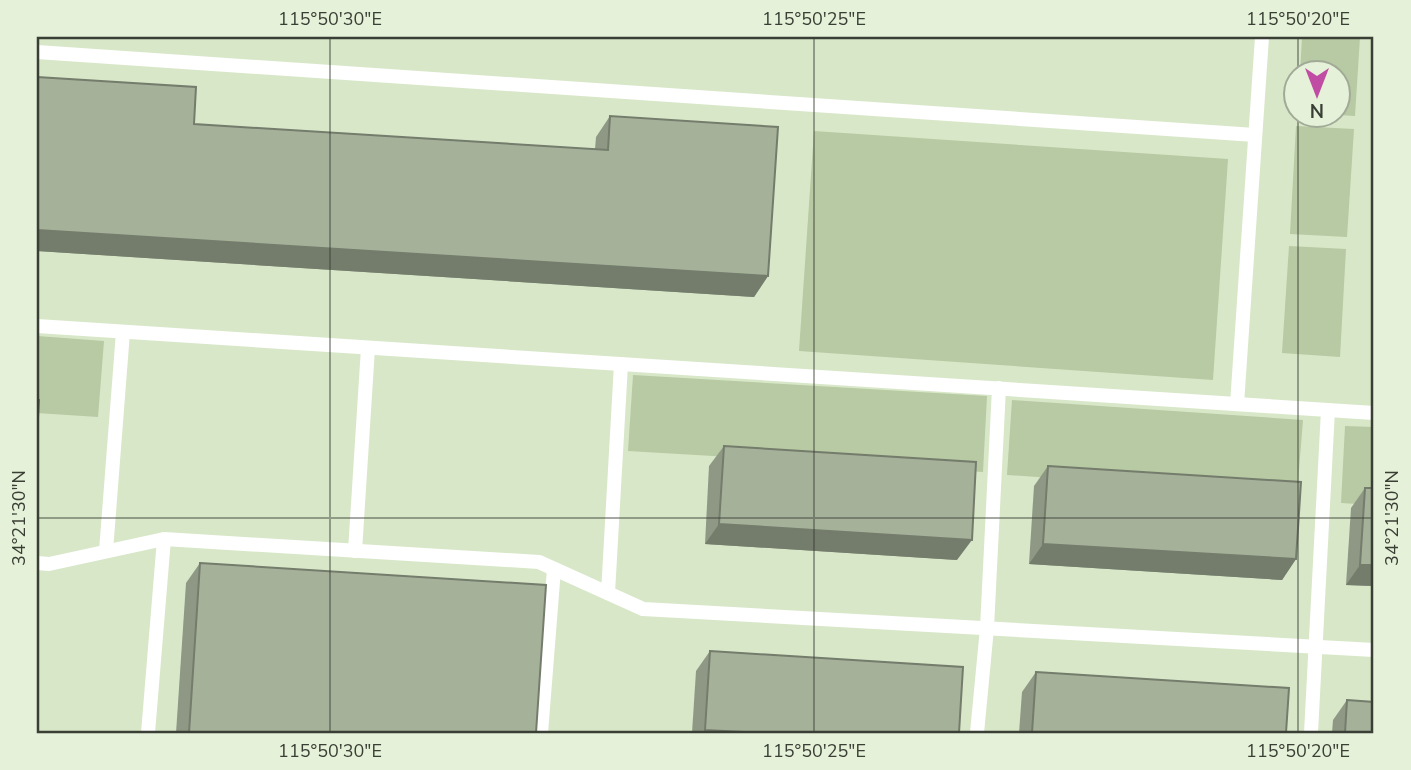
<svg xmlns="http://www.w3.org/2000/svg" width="1411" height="770" viewBox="0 0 1411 770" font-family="'Nunito Sans',sans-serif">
<rect width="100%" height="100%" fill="#e5f1d9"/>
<!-- built -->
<path fill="#d8e7c8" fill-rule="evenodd" d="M37,37H1374V733H37ZM1296,74H1338V116H1296Z"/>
<!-- green -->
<g fill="#b7caa3">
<path d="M1302,37H1360L1355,116L1338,115V74L1300,73Z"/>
<path d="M1296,126L1354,129L1347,237L1290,234Z"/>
<path d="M814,131L1228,159L1213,380L799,351Z"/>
<path d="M1289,246L1346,249L1340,357L1282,353Z"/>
<path d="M37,336L104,341L98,417L37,413Z"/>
<path d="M633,375L987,396L983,472L628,451Z"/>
<path d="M1012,400L1303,420L1297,495L1007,475Z"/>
<path d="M1345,426L1374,427V505L1341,503Z"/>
</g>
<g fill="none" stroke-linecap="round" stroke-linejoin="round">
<!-- lane -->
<g stroke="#fff" stroke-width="14">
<path d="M37,52L1255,135"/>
<path d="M37,326L1374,413"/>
<path d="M1237,404L1262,37"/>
<path d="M106,551L123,332"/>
<path d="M355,551L368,348"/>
<path d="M37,563L49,564L164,539L539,562L643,609L1374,650"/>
<path d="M608,593L621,364"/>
<path d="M148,733L164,539"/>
<path d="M541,733L554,569"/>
<path d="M977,733L987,628L999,388"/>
<path d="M1311,733L1328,410"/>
</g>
</g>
<!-- wall -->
<g fill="#8f9884">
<path d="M610,116L768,276L754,297L37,251L194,124L595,149L596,137Z"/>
<path d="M724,446L957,560L705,544L709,466Z"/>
<path d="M1048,466L1296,559L1282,580L1029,564L1034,486Z"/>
<path d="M1365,488H1374V586L1346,585L1351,508Z"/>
<path d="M200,563L536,733H176L186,583Z"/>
<path d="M710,651L959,733H692L696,671Z"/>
<path d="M1036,672L1286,733H1019L1022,692Z"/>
<path d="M1347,700L1374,733H1332L1333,720Z"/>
</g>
<!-- shaded-wall -->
<g fill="#747c6c">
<path d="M37,230L768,276L754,297L37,251Z"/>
<path d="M719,524L972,540L957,560L705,544Z"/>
<path d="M1043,544L1296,559L1282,580L1029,564Z"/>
<path d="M1360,565H1374V586L1346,585Z"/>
<path d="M705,730L765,733H703Z"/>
</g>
<!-- building -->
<g fill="#a6b19a" stroke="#747c6c" stroke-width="2">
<path d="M37,77L196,87L194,124L608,150L610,116L778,127L768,276L37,230Z"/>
<path d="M37,400H39L37,435Z"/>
<path d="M724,446L976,462L972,540L719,524Z"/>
<path d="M1048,466L1301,482L1296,559L1043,544Z"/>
<path d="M1365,488H1374V565H1360Z"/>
<path d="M200,563L546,585L536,733H189Z"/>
<path d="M710,651L963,667L959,733H765L705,730Z"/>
<path d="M1036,672L1289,688L1286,733H1032Z"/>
<path d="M1347,700L1374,702V733H1345Z"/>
</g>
<!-- ticks -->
<path fill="none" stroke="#3a3f35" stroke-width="2" stroke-opacity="0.45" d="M330,37V733M814,37V733M1298,37V74M1298,116V733M37,518H1374"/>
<!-- border -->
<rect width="1411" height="770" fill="none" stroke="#e5f1d9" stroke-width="77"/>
<!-- north arrow -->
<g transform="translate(1317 94) rotate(180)"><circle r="33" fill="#e5f1d9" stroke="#a1aa97" stroke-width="2"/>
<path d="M0-5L12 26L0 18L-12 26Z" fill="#c14ca4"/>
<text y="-10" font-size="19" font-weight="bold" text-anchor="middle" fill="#3a3f35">N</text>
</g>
<rect x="38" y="38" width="1334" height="694" fill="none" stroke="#3a3f35" stroke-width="2.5"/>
<g font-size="18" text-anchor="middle" fill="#3a3f35">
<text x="330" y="25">115°50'30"E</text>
<text x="814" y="25">115°50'25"E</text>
<text x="1298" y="25">115°50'20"E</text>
<text transform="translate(1392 518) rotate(-90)" y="6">34°21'30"N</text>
<text transform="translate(19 518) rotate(-90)" y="6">34°21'30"N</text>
<text x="330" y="757">115°50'30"E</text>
<text x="814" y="757">115°50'25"E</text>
<text x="1298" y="757">115°50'20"E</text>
</g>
</svg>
